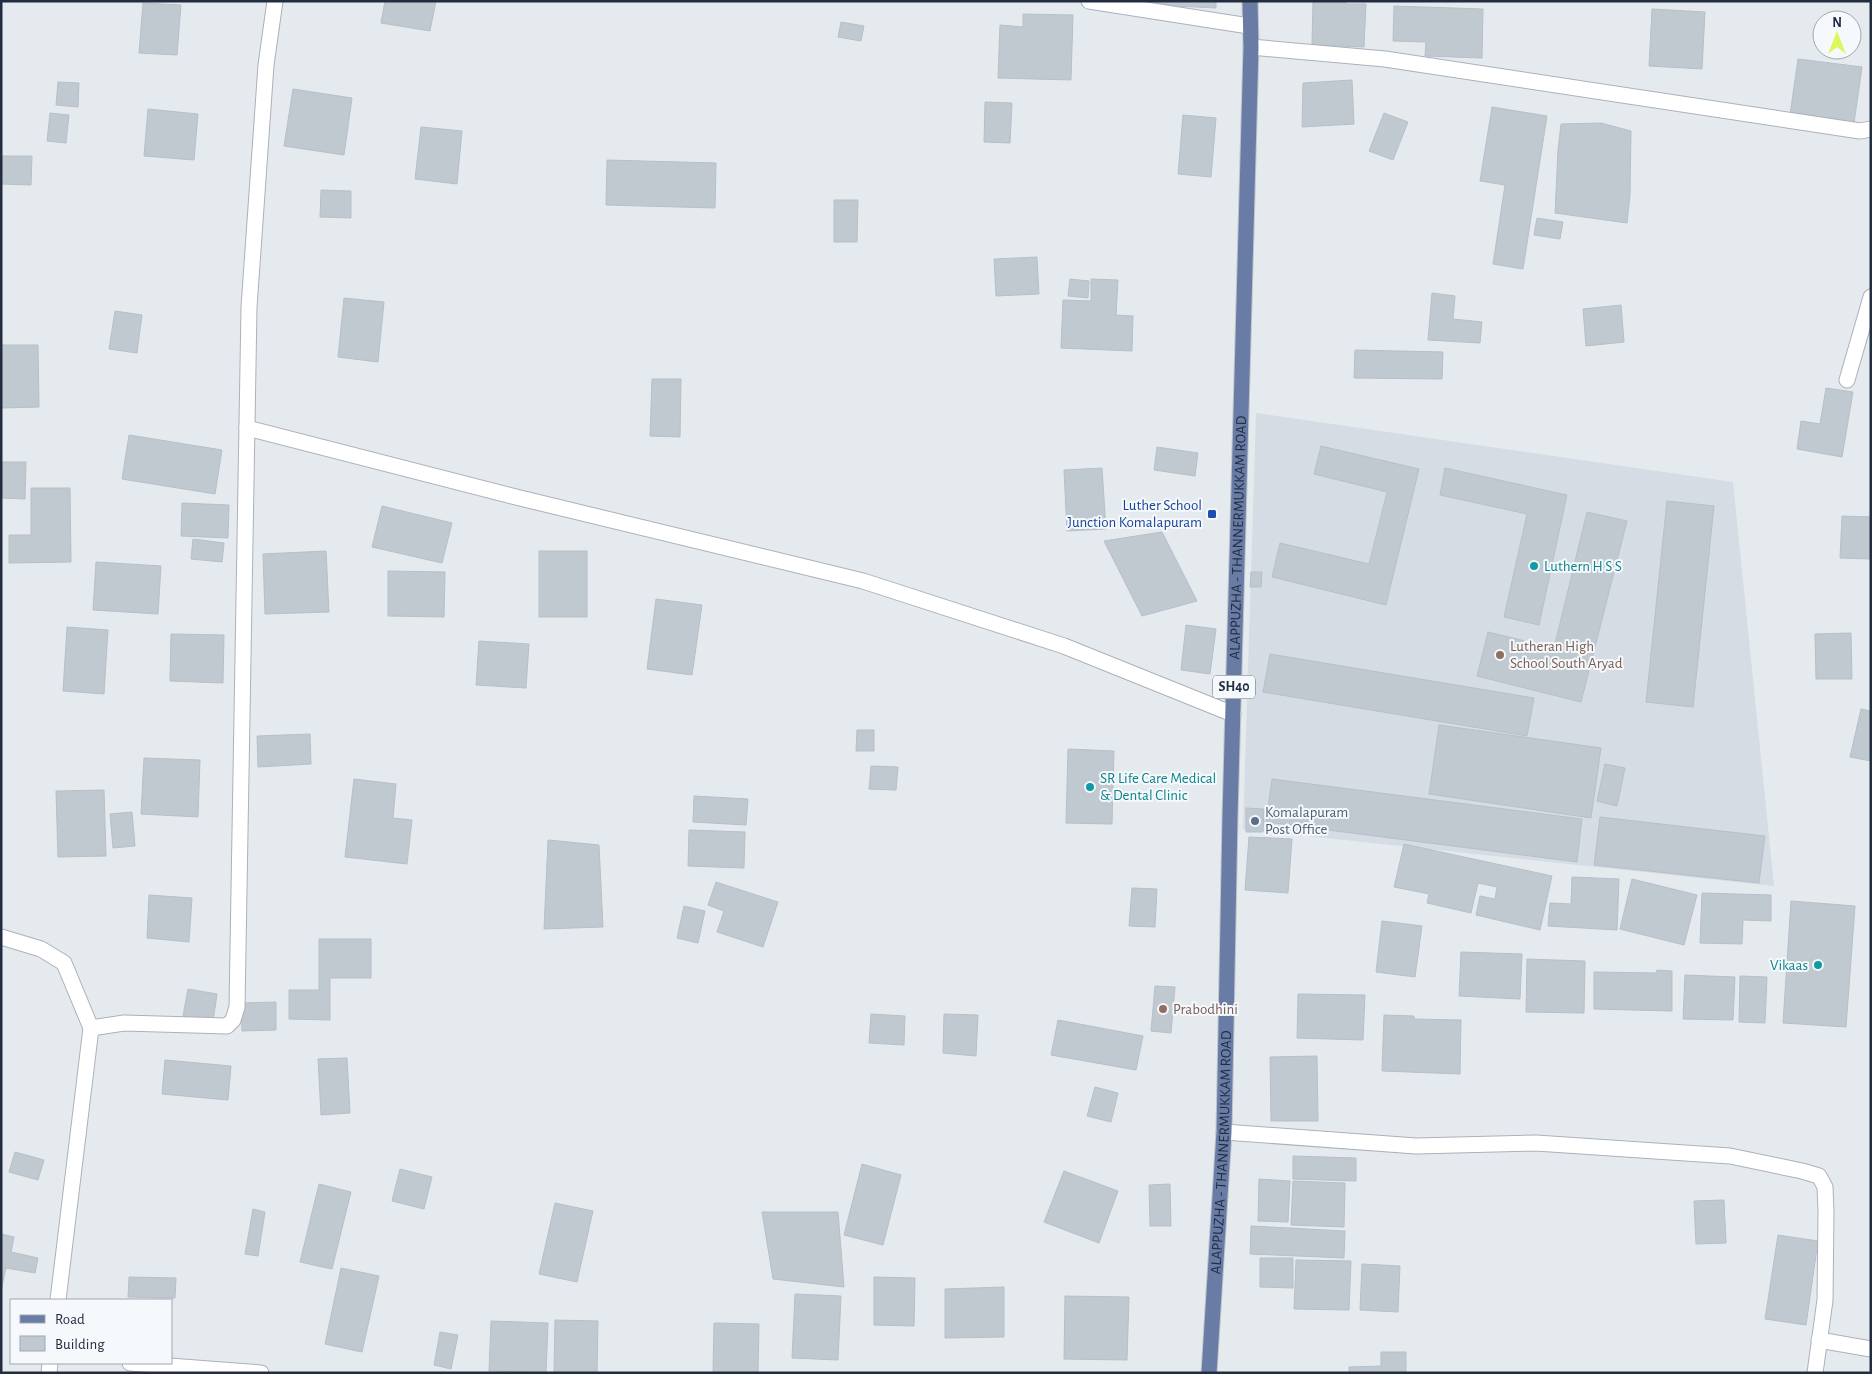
<svg xmlns="http://www.w3.org/2000/svg" width="1872" height="1374" viewBox="0 0 1872 1374" font-family="'Alegreya Sans',sans-serif">
<rect width="100%" height="100%" fill="#e5eaef"/>
<!-- built -->
<path fill="#d6dce3" d="M1256,413L1733,482L1774,886L1243,829Z"/>
<!-- building -->
<g fill="#c0c8d0" stroke="#b7bfc9">
<path d="M385,1H436L430,31L381,23Z"/>
<path d="M1134,1H1216V8L1134,4Z"/>
<path d="M1313,1H1346V4H1366L1364,47L1312,45Z"/>
<path d="M143,3L181,5L177,55L139,53Z"/>
<path d="M1394,6L1483,9L1482,58L1425,56L1426,42L1393,41Z"/>
<path d="M1652,9L1705,12L1702,69L1649,66Z"/>
<path d="M1023,14L1073,15L1071,80L998,78L1000,25L1023,27Z"/>
<path d="M841,22L864,26L861,41L838,37Z"/>
<path d="M1798,59L1862,67L1854,123L1790,115Z"/>
<path d="M1352,80L1354,124L1302,127L1303,83Z"/>
<path d="M58,82L79,83L78,107L56,105Z"/>
<path d="M293,89L352,98L344,155L284,146Z"/>
<path d="M985,102L1012,103L1010,143L984,142Z"/>
<path d="M1492,107L1547,116L1523,269L1493,264L1505,185L1480,181Z"/>
<path d="M148,109L198,114L194,160L144,156Z"/>
<path d="M50,113L69,115L66,143L47,141Z"/>
<path d="M1384,113L1408,122L1393,160L1369,151Z"/>
<path d="M1183,115L1216,118L1211,177L1178,174Z"/>
<path d="M1601,123L1631,131L1630,195L1627,223L1555,213L1558,150L1561,124Z"/>
<path d="M421,127L462,131L457,184L415,179Z"/>
<path d="M1,156H32L31,185L1,184Z"/>
<path d="M607,160L716,163L715,208L606,205Z"/>
<path d="M321,190L351,191V218L320,217Z"/>
<path d="M834,200H858L857,242H834Z"/>
<path d="M1537,218L1563,222L1560,239L1534,235Z"/>
<path d="M1037,257L1039,294L996,296L994,259Z"/>
<path d="M1070,279L1089,281L1088,298L1068,296Z"/>
<path d="M1091,279L1118,280L1116,315L1133,316L1132,351L1061,348L1063,300L1091,301Z"/>
<path d="M1432,293L1455,296L1453,319L1482,322L1480,343L1428,340Z"/>
<path d="M344,298L384,302L378,362L338,357Z"/>
<path d="M1621,305L1624,342L1586,346L1583,309Z"/>
<path d="M115,311L142,315L137,353L109,349Z"/>
<path d="M1,345H38L39,407L1,408Z"/>
<path d="M1355,350L1443,352L1442,379L1354,378Z"/>
<path d="M652,379H681L680,437L650,436Z"/>
<path d="M1826,388L1853,392L1842,457L1797,449L1801,421L1820,424Z"/>
<path d="M129,435L222,450L215,494L122,479Z"/>
<path d="M1321,446L1419,469L1386,605L1272,577L1280,543L1369,564L1387,492L1314,474Z"/>
<path d="M1157,447L1198,453L1195,476L1154,470Z"/>
<path d="M1,462H26L25,499L1,498Z"/>
<path d="M1102,468L1106,529L1067,531L1064,470Z"/>
<path d="M1445,468L1567,495L1539,625L1504,617L1527,514L1440,495Z"/>
<path d="M31,488H70L71,562L9,563V535H31Z"/>
<path d="M1667,501L1714,506L1693,707L1646,702Z"/>
<path d="M182,503L229,505L228,538L181,536Z"/>
<path d="M382,506L452,523L442,563L372,547Z"/>
<path d="M1587,512L1627,521L1581,702L1477,676L1488,632L1554,648Z"/>
<path d="M1842,516L1871,517V559L1840,558Z"/>
<path d="M1162,532L1197,601L1142,616L1104,541Z"/>
<path d="M193,539L224,543L222,562L191,559Z"/>
<path d="M326,551L329,612L265,614L263,554Z"/>
<rect x="539" y="551" width="48" height="66"/>
<path d="M96,562L161,566L158,614L93,610Z"/>
<path d="M388,571L445,572L444,617L388,616Z"/>
<path d="M1251,572H1262L1261,587H1250Z"/>
<path d="M656,599L702,605L692,675L647,669Z"/>
<path d="M1186,625L1216,629L1210,674L1181,670Z"/>
<path d="M67,627L108,630L104,694L63,691Z"/>
<path d="M1851,633L1852,679H1816L1815,634Z"/>
<path d="M171,634L224,635L223,683L170,681Z"/>
<path d="M479,641L529,644L526,688L476,685Z"/>
<path d="M1270,654L1534,698L1527,736L1263,692Z"/>
<path d="M1861,709L1871,711V761L1850,757Z"/>
<path d="M1439,725L1601,748L1591,818L1429,794Z"/>
<path d="M857,730H874V751H856Z"/>
<path d="M310,734L311,764L258,767L257,736Z"/>
<path d="M1068,749L1114,751L1112,824L1066,823Z"/>
<path d="M144,758L200,760L198,817L141,814Z"/>
<path d="M1605,764L1625,768L1617,806L1597,801Z"/>
<path d="M871,766L898,767L896,790L869,789Z"/>
<path d="M354,779L396,784L393,818L412,820L407,864L345,857Z"/>
<path d="M1272,779L1582,819L1577,862L1266,822Z"/>
<path d="M104,790L106,856L58,857L56,791Z"/>
<path d="M694,796L748,799L746,825L693,822Z"/>
<path d="M1246,808L1264,809L1263,832H1246Z"/>
<path d="M132,812L135,846L113,848L110,814Z"/>
<path d="M1600,817L1765,836L1759,883L1594,865Z"/>
<path d="M689,830L745,832L744,868L688,866Z"/>
<path d="M1249,837L1292,839L1288,893L1245,890Z"/>
<path d="M548,840L599,845L603,927L544,929Z"/>
<path d="M1404,844L1552,876L1540,930L1476,915L1480,896L1495,899L1497,887L1478,883L1471,913L1427,903L1429,894L1394,887Z"/>
<path d="M1572,877L1619,879L1617,930L1548,926L1550,903L1571,904Z"/>
<path d="M1632,879L1697,895L1684,945L1620,929Z"/>
<path d="M716,882L778,902L763,947L717,932L724,911L708,905Z"/>
<path d="M1132,888L1157,889L1155,927L1129,926Z"/>
<path d="M1702,893L1771,895V921L1743,920L1742,944L1700,943Z"/>
<path d="M149,895L192,898L189,942L147,938Z"/>
<path d="M1791,901L1855,906L1846,1027L1783,1023Z"/>
<path d="M684,906L705,911L698,943L677,938Z"/>
<path d="M1382,921L1422,926L1415,977L1376,972Z"/>
<path d="M319,939H371V978H330V1020L289,1019V990H319Z"/>
<path d="M1461,952L1522,954L1520,999L1459,996Z"/>
<path d="M1527,959L1585,961L1584,1013L1526,1012Z"/>
<path d="M1657,970L1672,971V1011L1594,1009V972L1656,973Z"/>
<path d="M1685,975L1735,977L1733,1020L1683,1019Z"/>
<path d="M1740,976L1767,977L1765,1023L1739,1022Z"/>
<path d="M1155,986L1175,987L1171,1033L1151,1031Z"/>
<path d="M188,989L217,994L213,1022L183,1016Z"/>
<path d="M1298,994L1365,995L1363,1040L1297,1038Z"/>
<path d="M276,1002V1030L242,1031L241,1003Z"/>
<path d="M871,1014L905,1016L904,1045L869,1043Z"/>
<path d="M944,1014L978,1015L976,1056L943,1053Z"/>
<path d="M1384,1015L1414,1016V1019L1461,1020L1460,1074L1382,1071Z"/>
<path d="M1058,1020L1143,1036L1136,1070L1051,1055Z"/>
<path d="M1317,1056L1318,1121H1271L1270,1057Z"/>
<path d="M347,1058L350,1113L321,1115L318,1059Z"/>
<path d="M165,1060L231,1066L228,1100L162,1094Z"/>
<path d="M1095,1087L1118,1093L1111,1122L1087,1116Z"/>
<path d="M15,1152L44,1160L38,1180L9,1172Z"/>
<path d="M1293,1156L1356,1158V1181L1293,1179Z"/>
<path d="M862,1164L901,1175L883,1245L844,1235Z"/>
<path d="M400,1169L432,1177L424,1209L392,1201Z"/>
<path d="M1064,1171L1118,1191L1099,1243L1044,1222Z"/>
<path d="M1259,1179L1290,1181L1288,1222L1258,1221Z"/>
<path d="M1293,1181L1345,1183L1344,1227L1291,1225Z"/>
<path d="M319,1184L351,1192L332,1269L300,1262Z"/>
<path d="M1170,1184L1171,1226H1150L1149,1185Z"/>
<path d="M1724,1200L1726,1243L1696,1244L1694,1201Z"/>
<path d="M555,1203L593,1211L577,1282L539,1274Z"/>
<path d="M253,1209L265,1212L258,1256L245,1254Z"/>
<path d="M762,1212H838L844,1287L773,1279Z"/>
<path d="M1251,1226L1345,1231L1344,1258L1250,1254Z"/>
<path d="M1,1234L14,1237L11,1252L38,1258L35,1273L6,1268L1,1291Z"/>
<path d="M1778,1235L1818,1241L1806,1325L1765,1319Z"/>
<path d="M1260,1258H1293V1288L1260,1287Z"/>
<path d="M1296,1260L1351,1261L1349,1310L1294,1309Z"/>
<path d="M1362,1264L1400,1266L1398,1312L1360,1310Z"/>
<path d="M341,1268L379,1276L362,1352L325,1344Z"/>
<path d="M129,1277L176,1278L175,1298L128,1297Z"/>
<path d="M874,1277L915,1278L914,1326L874,1325Z"/>
<path d="M1004,1287V1337L945,1338V1289Z"/>
<path d="M795,1294L841,1296L838,1360L792,1358Z"/>
<path d="M1065,1296L1129,1297L1127,1360L1064,1359Z"/>
<path d="M555,1320L598,1321L597,1373H554Z"/>
<path d="M491,1321L548,1323L546,1373L489,1371Z"/>
<path d="M714,1323L759,1324L758,1373H713Z"/>
<path d="M440,1332L458,1335L451,1369L434,1365Z"/>
<path d="M1381,1352H1406V1373H1349V1367L1381,1366Z"/>
</g>
<g fill="none" stroke-linecap="round" stroke-linejoin="round">
<defs>
<g id="minor">
<path d="M1089,1L1249,26"/>
<path d="M1251,47L1385,59L1860,131L1871,129"/>
<path d="M1847,380L1871,297"/>
<path d="M247,428L520,498L863,581L1064,646L1233,714"/>
<path d="M1,937L41,949L64,963L91,1028L58,1300"/>
<path d="M91,1028L124,1023L227,1026L233,1020L237,1007L249,307L266,65L275,1"/>
<path d="M1224,1132L1416,1146L1536,1143L1730,1156L1802,1171L1819,1176L1825,1187L1826,1211L1825,1300L1815,1373"/>
<path d="M1819,1340L1871,1349"/>
<path d="M130,1363L261,1373"/>
<path d="M49,1373L50,1363"/>
</g>
<g id="major">
<path id="s1" d="M1209,1373L1224,1132L1230,816L1251,47L1250,1"/>
</g>
</defs>
<!-- minor casing -->
<use href="#minor" stroke="#abb1bb" stroke-width="17"/>
<!-- major casing -->
<use href="#major" stroke="#c1c4ca" stroke-width="17"/>
<!-- minor -->
<use href="#minor" stroke="#fff" stroke-width="15"/>
<!-- major -->
<use href="#major" stroke="#687ca6" stroke-width="15"/>
</g>
<!-- markers -->
<rect fill="#1a4fb4" stroke="#f6f9fb" stroke-width="2" x="1207" y="509" width="10" height="10" rx="2.5"/>
<g fill="#0f9aa8" stroke="#f6f9fb" stroke-width="2">
<circle cx="1534" cy="566" r="5"/>
<circle cx="1090" cy="787" r="5"/>
<circle cx="1818" cy="965" r="5"/>
</g>
<g fill="#8d6e63" stroke="#f6f9fb" stroke-width="2">
<circle cx="1500" cy="655" r="5"/>
<circle cx="1163" cy="1009" r="5"/>
</g>
<circle fill="#5c6f8a" stroke="#f6f9fb" stroke-width="2" cx="1255" cy="821" r="5"/>
<g text-anchor="middle" dominant-baseline="central" stroke-width="4" stroke-linejoin="round" paint-order="stroke">
<!-- shield labels -->
<rect fill="#f6f9fb" stroke="#626a7a" stroke-width="1" x="1213" y="675.5" width="42" height="23" rx="4"/>
<g font-size="14" font-weight="bold" fill="#232d42">
<text x="1234" y="687">SH40</text>
</g>
<!-- transit labels -->
<g font-size="15" fill="#164399" stroke="#f6f9fb" text-anchor="end">
<text x="1202" y="505">Luther School<tspan x="1202" dy="17">Junction Komalapuram</tspan></text>
</g>
<!-- street labels -->
<g font-size="15" fill="#232d42" stroke="#f6f9fb">
<text stroke="none"><textPath href="#s1" startOffset="836">ALAPPUZHA - THANNERMUKKAM ROAD</textPath></text>
<text stroke="none"><textPath href="#s1" startOffset="221">ALAPPUZHA - THANNERMUKKAM ROAD</textPath></text>
</g>
<!-- culture labels -->
<g font-size="15" fill="#0d838f" stroke="#f6f9fb" text-anchor="start">
<text x="1544" y="566">Luthern H S S</text>
<text x="1100" y="778">SR Life Care Medical<tspan x="1100" dy="17">&amp; Dental Clinic</tspan></text>
<text x="1808" y="965" text-anchor="end">Vikaas</text>
</g>
<!-- education labels -->
<g font-size="15" fill="#785e54" stroke="#f6f9fb" text-anchor="start">
<text x="1510" y="646">Lutheran High<tspan x="1510" dy="17">School South Aryad</tspan></text>
<text x="1173" y="1009">Prabodhini</text>
</g>
<!-- service labels -->
<g font-size="15" fill="#4e5e75" stroke="#f6f9fb" text-anchor="start">
<text x="1265" y="812">Komalapuram<tspan x="1265" dy="17">Post Office</tspan></text>
</g>
</g>
<!-- border -->
<rect width="1872" height="1374" fill="none" stroke="#232d42" stroke-width="5"/>
<!-- legend -->
<rect x="10" y="1299" width="162" height="65" fill="#f6f9fb" stroke="#a2a7b1"/>
<rect x="20" y="1315" width="25" height="8" fill="#687ca6" stroke="#a2a7b1"/>
<text x="55" y="1324" font-size="15" fill="#232d42">Road</text>
<rect x="20" y="1336" width="25" height="15" fill="#c0c8d0" stroke="#a2a7b1"/>
<text x="55" y="1349" font-size="15" fill="#232d42">Building</text>
<!-- north arrow -->
<g transform="translate(1837 35)"><circle r="24" fill="#f6f9fb" stroke="#a2a7b1"/>
<path d="M0-4L9 19L0 12L-9 19Z" fill="#dbf75a"/>
<text y="-8" font-size="14" font-weight="bold" text-anchor="middle" fill="#232d42">N</text>
</g>
</svg>
